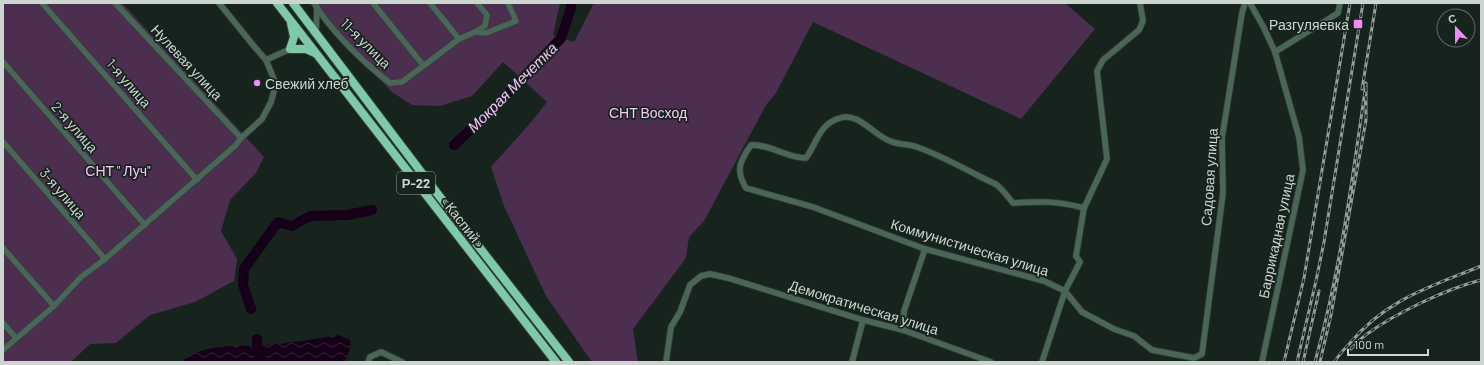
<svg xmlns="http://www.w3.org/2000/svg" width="1484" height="365" viewBox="0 0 1484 365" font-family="Barlow,sans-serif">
<defs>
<pattern id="water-waves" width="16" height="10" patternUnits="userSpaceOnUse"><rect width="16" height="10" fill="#160019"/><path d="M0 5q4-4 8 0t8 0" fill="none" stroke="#372439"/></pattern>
</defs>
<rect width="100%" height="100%" fill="#17241e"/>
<!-- green -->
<g fill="#4c2e4f">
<path d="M3,3H122L264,157L256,173L230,200L221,231L237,259L234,281L195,302L150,315L116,343L90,344L71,362H3Z"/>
<path d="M311,3H560L553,35L574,42L594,3H1065L1095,29L1021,119L813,22L776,93L766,105L704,221L689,237L686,258L633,329L638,362H592L546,296L504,206L491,167L532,121L547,102L503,62L472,96L440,106L412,105L392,92L346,45Z"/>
</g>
<!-- water -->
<path fill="url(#water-waves)" d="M339,335L350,340L351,345L345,362H181C204,342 238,347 266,345C291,343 315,339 339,335Z"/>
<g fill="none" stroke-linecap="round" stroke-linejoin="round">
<!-- river -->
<g stroke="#160019" stroke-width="10">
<path d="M454,145L502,100L561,38L571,8V3"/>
<path d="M251,309L243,285L244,269L278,222L292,226L310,216L347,215L372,210"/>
<path d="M257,339V345L262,362"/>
</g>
<defs>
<g id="minor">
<path d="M42,3L197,180"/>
<path d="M115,3L241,138"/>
<path d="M219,3L253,45L266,60"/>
<path d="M314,3C331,31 364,63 390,83L402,82L459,39L475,32L485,26L487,15L477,3"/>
<path d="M373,3L423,65"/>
<path d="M430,3L459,39"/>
<path d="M1250,3L1264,28L1275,52L1299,137L1303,170L1262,362"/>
<path d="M476,32L486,33L516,21L508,3"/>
<path d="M316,33L317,7"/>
<path d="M1275,52L1338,13L1340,3"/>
<path d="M3,62L145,225"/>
<path d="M3,142L105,259"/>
<path d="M1084,208C1058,201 1040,201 1013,203C1008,197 1003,190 997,185C990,181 982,178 975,174C956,164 937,154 917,147C908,144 899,145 890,141C873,135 859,112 840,118C819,124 817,143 806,158C787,158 770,144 751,145C740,161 735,170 746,188L813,207L925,249L1044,281L1065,291L1082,312L1114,329L1134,336L1152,350L1194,358L1202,354L1223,193L1222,138L1242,13L1245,3"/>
<path d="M3,248L54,306"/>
<path d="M3,323L16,338"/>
<path d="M903,330L904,311L925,249"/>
<path d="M3,350L54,306L81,277L105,259L236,145L241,138L262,119L271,102L276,84L266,60L290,49"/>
<path d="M368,362L370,357L381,352L402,362"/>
<path d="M666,362L671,327L680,312L690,285L701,276L710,274L728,278L863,320L903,330L991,362"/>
<path d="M852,362L863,320"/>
<path d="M1042,362L1065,291L1080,262L1076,256L1084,208L1107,159L1097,71L1103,60L1139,30L1143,21L1140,3"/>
</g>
<g id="highway">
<path d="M277,3L556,362"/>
<path d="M293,3L440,197L569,362"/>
<path d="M291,23L294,37L290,49H306L315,53"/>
</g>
</defs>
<!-- minor casing -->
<use href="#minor" stroke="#34403b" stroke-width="7"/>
<!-- highway casing -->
<use href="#highway" stroke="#34403b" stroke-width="10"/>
<!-- minor -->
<use href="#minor" stroke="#4a6659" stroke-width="5.5"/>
<!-- highway -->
<use href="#highway" stroke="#7ec9a7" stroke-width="8"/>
<defs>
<g id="rail">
<path d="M1362,89L1376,3"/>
<path d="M1351,349C1356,344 1361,338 1367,334C1396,313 1446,289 1481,280"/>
<path d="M1284,362L1304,278L1350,3"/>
<path d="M1297,362L1316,281L1324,242L1363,3"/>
<path d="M1303,362L1319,291"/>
<path d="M1315,362C1340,271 1353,176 1366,83V120L1331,315L1320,362"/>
<path d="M1334,362C1339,355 1344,349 1350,343C1387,299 1430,287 1481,266"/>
</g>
</defs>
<!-- rail casing -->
<use href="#rail" stroke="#949e99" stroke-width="3"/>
<!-- rail -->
<use href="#rail" stroke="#17241e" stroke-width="1.5" stroke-dasharray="4.5" stroke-linecap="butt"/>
</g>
<!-- markers -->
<g fill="#ef8bf7" stroke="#17241e" stroke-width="1.5">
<rect x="1353" y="19" width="10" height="10" rx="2"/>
<circle cx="257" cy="83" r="4"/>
</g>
<g text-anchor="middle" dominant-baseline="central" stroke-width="3.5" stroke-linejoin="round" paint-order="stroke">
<!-- shield labels -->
<rect fill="#17241e" stroke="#96a09b" stroke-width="1" x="397" y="172" width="38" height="22" rx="3"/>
<g font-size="13" font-weight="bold" fill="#cdd5d1">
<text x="416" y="183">Р-22</text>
</g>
<!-- poi labels -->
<g font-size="14" fill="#cdd5d1" stroke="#17241e" text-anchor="end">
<text x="1349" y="24">Разгуляевка</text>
<text x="265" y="83" text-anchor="start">Свежий хлеб</text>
</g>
<!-- street labels -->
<g font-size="14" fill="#cdd5d1" stroke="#17241e">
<text transform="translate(366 43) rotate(45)">11-я улица</text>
<text transform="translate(187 62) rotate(47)">Нулевая улица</text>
<text transform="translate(129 83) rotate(49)">1-я улица</text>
<text transform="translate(75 127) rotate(49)">2-я улица</text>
<text transform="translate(1209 177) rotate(-86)">Садовая улица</text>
<text transform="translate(63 193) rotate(49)">3-я улица</text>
<text transform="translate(463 222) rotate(52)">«Каспий»</text>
<text transform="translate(1276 236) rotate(-78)">Баррикадная улица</text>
<text transform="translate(970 247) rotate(17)">Коммунистическая улица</text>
<text transform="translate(864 307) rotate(17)">Демократическая улица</text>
</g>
<!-- park labels -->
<g font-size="14" fill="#fbc5ff" stroke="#17241e">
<text x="648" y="112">СНТ Восход</text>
<text x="118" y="170">СНТ " Луч"</text>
</g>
<!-- water labels -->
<g font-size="15" font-style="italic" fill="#fac4fe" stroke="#17241e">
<text transform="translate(512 87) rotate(-45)">Мокрая Мечетка</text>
</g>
</g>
<!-- border -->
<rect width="1484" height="365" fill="none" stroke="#cdd5d1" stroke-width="8"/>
<!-- north arrow -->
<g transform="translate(1456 28) rotate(338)"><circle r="19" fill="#17241e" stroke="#606b66"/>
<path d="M0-3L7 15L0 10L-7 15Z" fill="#ef8bf7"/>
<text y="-6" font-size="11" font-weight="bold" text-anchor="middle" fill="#cdd5d1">С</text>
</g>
<!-- scale -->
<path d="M1348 349v6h80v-6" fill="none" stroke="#cdd5d1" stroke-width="2"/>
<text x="1354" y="349" font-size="12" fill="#cdd5d1" stroke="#17241e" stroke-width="3" paint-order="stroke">100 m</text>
</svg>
